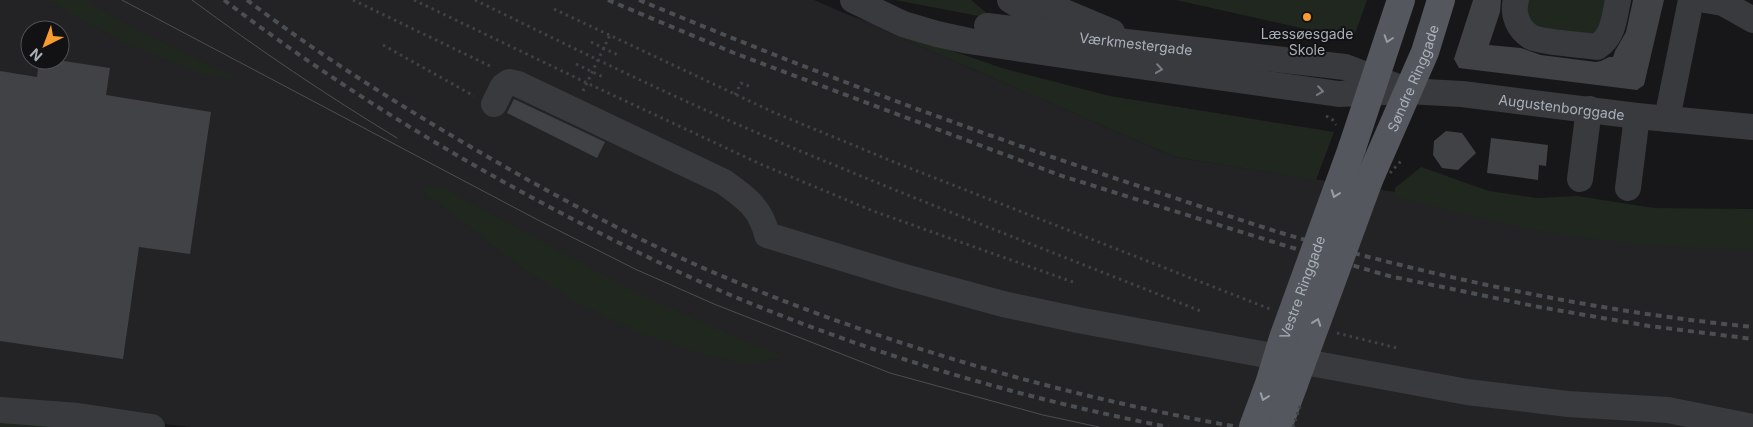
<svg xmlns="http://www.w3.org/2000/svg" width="1753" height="427" viewBox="0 0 1753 427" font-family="Inter,sans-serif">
<rect width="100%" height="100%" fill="#171719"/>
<!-- built -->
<path fill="#232326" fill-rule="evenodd" d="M0,0H814L1175,157L1408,194L1753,241V427H192L0,407ZM30,30H60V60H30Z"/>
<!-- green -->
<g fill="#1f271f">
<path d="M48,0H85L135,29L213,66L239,79L204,75L122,42Z"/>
<path d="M895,0H971L994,19Z"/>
<path d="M1176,0H1367L1355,34L1341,37Z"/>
<path d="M1521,0H1612L1600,35L1537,33Z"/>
<path d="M846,14L1002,68L1110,96L1334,132L1316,180L1175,157Z"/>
<path d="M1421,167L1489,191L1537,198L1577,196L1654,208L1753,209V250C1692,248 1631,245 1570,236C1511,227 1453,211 1395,197V188Z"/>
<path d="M442,187L637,293L740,339L784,356L749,365L695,352L640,333L576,302L525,270L419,188Z"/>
<path d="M0,420L62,427H0Z"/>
</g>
<!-- building -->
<g fill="#414246">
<path d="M1473,0H1501L1500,12L1489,45L1521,48L1541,55L1596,62L1601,61L1609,57H1613L1615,51L1626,32L1633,0H1664L1644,85L1637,90L1459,68L1454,59Z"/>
<path d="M39,60H57L110,68L106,95L211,112L190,254L139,247L123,359L0,341V71L37,77Z"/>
<path d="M514,99L605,142L597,158L507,113Z"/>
<path d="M1446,131L1462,133L1476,153L1458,170L1442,168L1433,155L1434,141Z"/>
<path d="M1491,138L1548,145L1546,166L1539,165L1538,180L1487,173Z"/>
</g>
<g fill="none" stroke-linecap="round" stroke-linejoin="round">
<!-- path -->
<g stroke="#3e4145" stroke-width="3" stroke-dasharray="2.5 4" stroke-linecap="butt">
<path d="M353,0L492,67"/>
<path d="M414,0L587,83L758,163L873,211L1073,282"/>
<path d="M475,0C571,47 668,95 767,137C911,198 1057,254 1203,312"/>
<path d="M554,9L773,112L894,162L1270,309"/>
<path d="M591,42L620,56"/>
<path d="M383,45L474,96"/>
<path d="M576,64L605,78"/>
<path d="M583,91L610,35"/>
<path d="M735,95L741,83L751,87"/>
<path d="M1326,116L1332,119L1336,125"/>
<path d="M1337,333L1397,348"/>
</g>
<!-- minor -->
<g stroke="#383a3e" stroke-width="26">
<path id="s1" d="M853,0L903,24L937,34L969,41L1110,62L1339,94L1408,91L1462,94L1637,116L1753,127"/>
<path d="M1010,0L1059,30"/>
<path d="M1036,0L1112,32"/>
<path d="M1516,0C1512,14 1518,29 1531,37C1540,42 1583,45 1597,47C1614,36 1614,18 1618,0"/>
<path d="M1705,0L1723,3L1753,20"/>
<path id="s2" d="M987,26L1345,67L1395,86"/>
<path d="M494,104L503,86L509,82L518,84L724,182C745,197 761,208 767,235L901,276L1003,304L1078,320L1467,392L1568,404L1668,410L1753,427"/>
<path d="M1667,119L1691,0"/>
<path d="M1580,179L1589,109"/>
<path d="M1628,188L1637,116"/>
<path d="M0,410L78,416L152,427"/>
</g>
<!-- major -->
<g stroke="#54575d" stroke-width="28">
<path d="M1352,148L1401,0"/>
<path id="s3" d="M1369,180L1425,52L1441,0"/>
<path d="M1278,427L1294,384"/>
</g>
<!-- tram -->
<g stroke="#4b4e53" stroke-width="1">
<path d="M122,0L536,219L635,269L714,304L890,373L1043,415L1099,427"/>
<path d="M192,0C258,49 326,95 397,138"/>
</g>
<!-- rail -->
<g stroke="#4b4e53" stroke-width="4" stroke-dasharray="6 5" stroke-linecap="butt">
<path d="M224,0C337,86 458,160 584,225C629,248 675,271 721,291C864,352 1015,397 1168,427"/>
<path d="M247,0C318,54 394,102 471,147C554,196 640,242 729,279C893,347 1063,396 1238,427"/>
<path d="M608,0L734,53L1062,176L1283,245L1389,276L1539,307L1649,326L1753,339"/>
<path d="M639,0C810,71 984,136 1160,193C1203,207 1245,222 1288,235C1438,278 1598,312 1753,327"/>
</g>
<!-- path-bridge -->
<g stroke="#3e4145" stroke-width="3" stroke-dasharray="2.5 4" stroke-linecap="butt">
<path d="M1390,173L1402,160"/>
<path d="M1293,427L1301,404"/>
</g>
<!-- major-bridge -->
<g stroke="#54575d" stroke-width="28">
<path d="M1294,384L1369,180"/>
<path id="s4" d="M1253,427L1269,384L1283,338L1352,148"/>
</g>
</g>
<!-- one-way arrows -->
<defs><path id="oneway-chevron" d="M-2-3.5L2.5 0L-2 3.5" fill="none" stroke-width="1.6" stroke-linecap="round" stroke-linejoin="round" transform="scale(1.25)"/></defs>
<g stroke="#989ea7">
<use href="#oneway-chevron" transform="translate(1388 39) rotate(108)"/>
<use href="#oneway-chevron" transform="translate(1335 194) rotate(110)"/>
<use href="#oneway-chevron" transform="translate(1317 322) rotate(-70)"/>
<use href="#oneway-chevron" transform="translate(1264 397) rotate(110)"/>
</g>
<g stroke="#767b82">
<use href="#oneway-chevron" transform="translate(1159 69) rotate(8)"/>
<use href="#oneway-chevron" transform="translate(1320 91) rotate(8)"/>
</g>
<!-- markers -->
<circle fill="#f89c30" stroke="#121214" stroke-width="2" cx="1307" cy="17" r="5"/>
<g text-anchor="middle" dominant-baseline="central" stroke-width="4" stroke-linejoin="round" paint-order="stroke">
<!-- poi labels -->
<g font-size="14" fill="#a9b0b9" stroke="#121214">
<text x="1307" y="33">Læssøesgade<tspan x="1307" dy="16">Skole</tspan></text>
</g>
<!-- street labels -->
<g font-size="14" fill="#a9b0b9" stroke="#121214">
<text stroke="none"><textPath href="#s2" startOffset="150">Værkmestergade</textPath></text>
<text stroke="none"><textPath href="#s3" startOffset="111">Søndre Ringgade</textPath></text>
<text stroke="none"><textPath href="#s1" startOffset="721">Augustenborggade</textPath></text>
<text stroke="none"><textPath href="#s4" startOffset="148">Vestre Ringgade</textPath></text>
</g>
</g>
<!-- north arrow -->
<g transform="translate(45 45) rotate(222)"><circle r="24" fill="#121214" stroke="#4e5156"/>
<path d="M0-4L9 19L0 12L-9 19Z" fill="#f89c30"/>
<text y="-8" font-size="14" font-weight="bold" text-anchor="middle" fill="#a9b0b9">N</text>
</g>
</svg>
